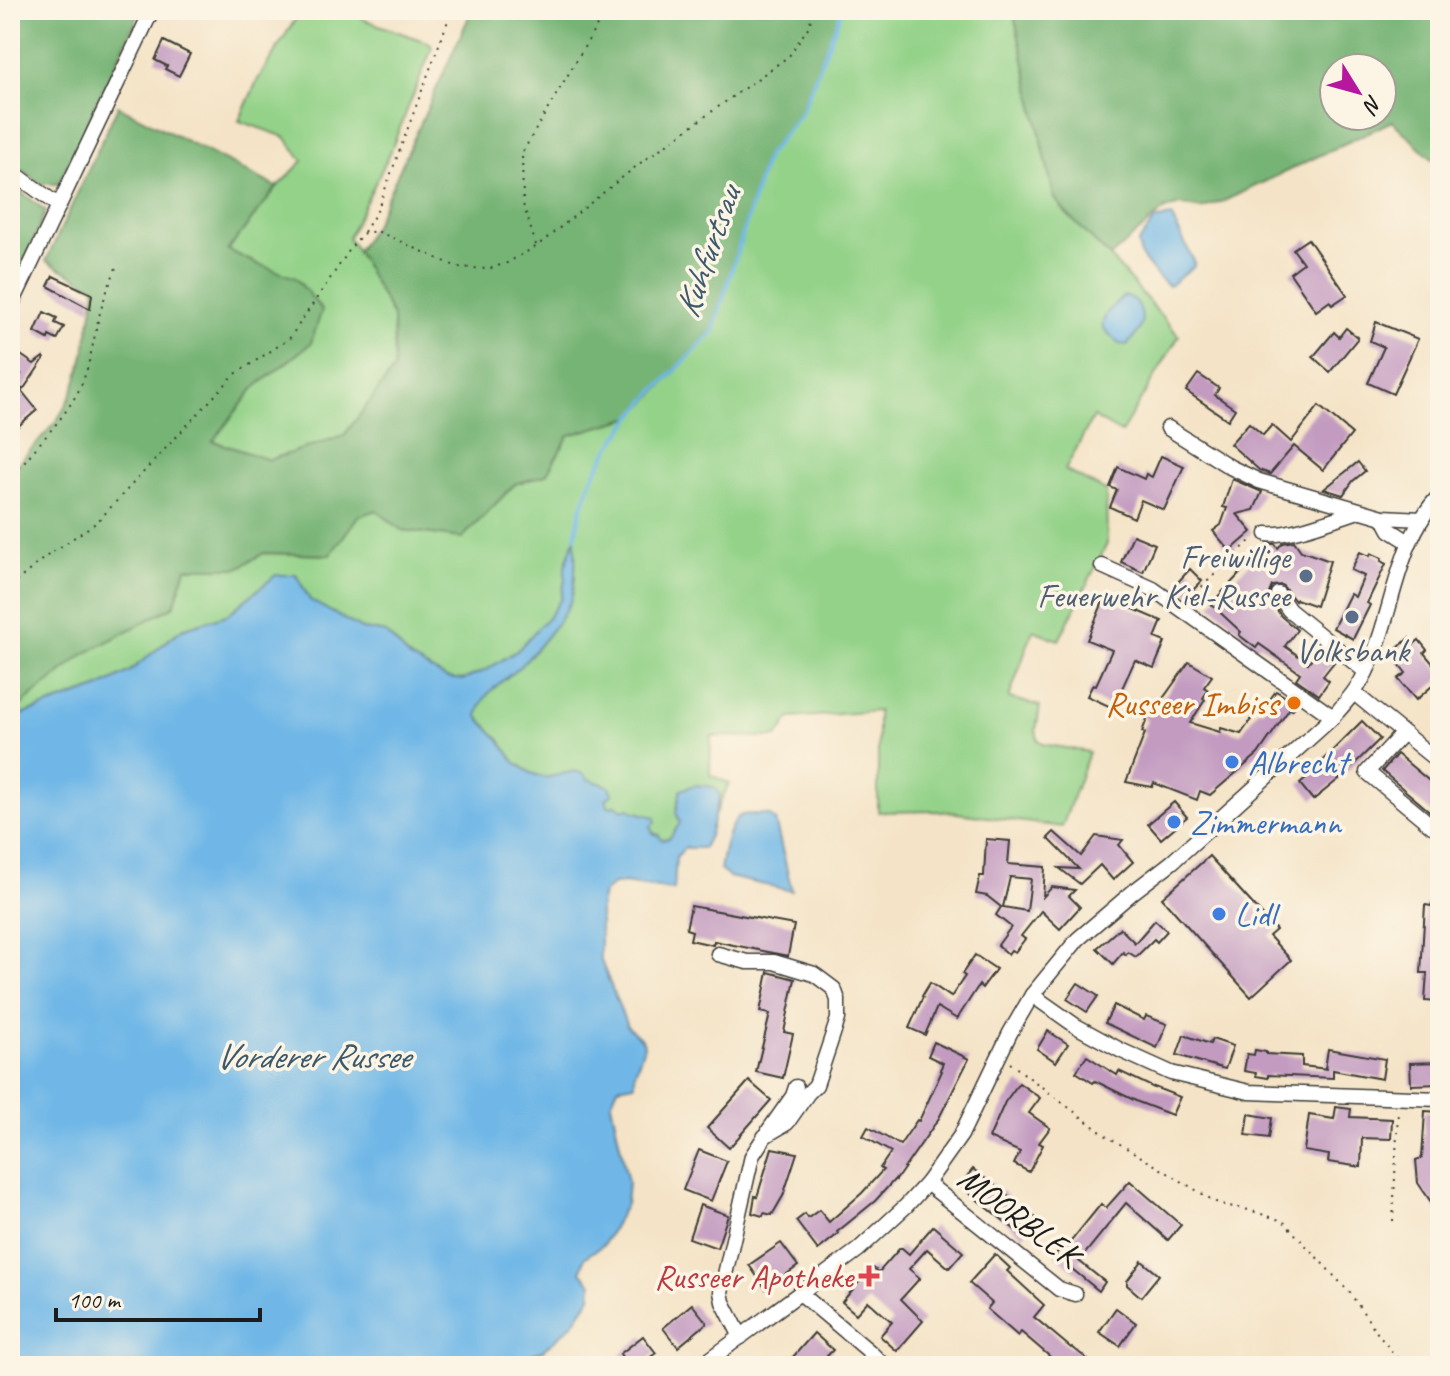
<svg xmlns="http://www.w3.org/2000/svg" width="1450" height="1376" viewBox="0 0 1450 1376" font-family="Caveat,sans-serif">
<rect width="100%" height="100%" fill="#fcf5e5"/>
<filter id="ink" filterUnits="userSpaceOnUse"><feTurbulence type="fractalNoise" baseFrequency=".0125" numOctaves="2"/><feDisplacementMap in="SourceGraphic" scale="16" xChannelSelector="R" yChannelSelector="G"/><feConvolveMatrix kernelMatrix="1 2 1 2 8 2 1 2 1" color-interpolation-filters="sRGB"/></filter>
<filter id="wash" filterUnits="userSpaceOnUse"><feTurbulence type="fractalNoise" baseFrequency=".006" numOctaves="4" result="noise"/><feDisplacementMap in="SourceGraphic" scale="32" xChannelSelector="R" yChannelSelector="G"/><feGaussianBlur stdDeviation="1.8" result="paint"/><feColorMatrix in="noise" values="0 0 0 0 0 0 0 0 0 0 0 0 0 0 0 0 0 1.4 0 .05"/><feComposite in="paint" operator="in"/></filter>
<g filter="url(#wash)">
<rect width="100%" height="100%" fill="#f4e3c6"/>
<!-- green -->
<g fill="#93d288" stroke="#587752" stroke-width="2">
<path d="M301,10H353L365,20L430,43L432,48L389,155L348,238L357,251L393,317L395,369L344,435L269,460L213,441L254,388L311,343L255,263L228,250L277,187L303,161L285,137L239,121L257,81Z"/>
<path d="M842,10H1013L1054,197L1066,213L1110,257L1179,336L1121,433L1093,417L1065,470L1106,491L1107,544L1059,640L1033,630L1009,698L1040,706L1036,730L1038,740L1043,744L1089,752L1062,827L942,811L878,812V711L790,718L777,737L711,736L710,775L729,783L716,813L720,795L680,823L670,838L663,840L652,832L651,826L654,817L608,806L606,799L609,796L608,786L587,779L558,776L545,778L531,773L515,762L498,738L477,717C480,692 503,682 520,666C535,652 561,621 570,602C576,587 576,556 574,540L565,566V580L561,599L550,616L518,650L486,670L463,680L446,678L410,658L386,633L362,629L310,600L296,575H276L227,615L182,629L129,672L98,688L10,719V714L84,654L174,606L186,568H238L264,553L330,555L358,516L376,510L402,530L462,538L515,484L546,475L569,435L632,417L713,332L766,157L801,113Z"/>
</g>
<!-- forest -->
<g fill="#76b474" stroke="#496848" stroke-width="2" fill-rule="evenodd">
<path d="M10,10H141L58,184H41L10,160Z"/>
<path d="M472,10H842L801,113L766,157L713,332L632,417L569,435L546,475L515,484L462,538L402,530L376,510L358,516L330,555L264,553L238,568H186L174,606L84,654L10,714V472C25,455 43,438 57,420C83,383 87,338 95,294V287L46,261L118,106L277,187L228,250L255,263L296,278L322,310L311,343L254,388L213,441L269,460L344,436L394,369L393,317L357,251L375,224Z"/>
<path d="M1013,10H1440V152L1433,160L1392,121L1224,201L1201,209L1181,205L1165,209L1110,257L1066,213L1054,197ZM1334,68H1382V116H1334Z"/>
<path d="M10,183L46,211L13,287L10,285Z"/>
</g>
<!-- water -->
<g fill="#6fb7e7" stroke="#466a82" stroke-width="2">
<path d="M1171,216L1194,261V266L1169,286L1157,276L1141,256L1138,243L1155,220Z"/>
<path d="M1124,296C1139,298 1145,315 1140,328C1137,335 1132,340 1127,345L1119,344L1103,328C1101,315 1114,305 1124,296Z"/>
<path d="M575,537C575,555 577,581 571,599C566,615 532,655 519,667C502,683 480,693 478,717L498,738L515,762L531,773L545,778L575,771L584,774L588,779L608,786L613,794L606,799L608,806L613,807L615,804L622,810L630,808L632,811L654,817L656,822L651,826C652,833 653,834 659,835L660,838L663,840L670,838L680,823L676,813L681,790L695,785L714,787L720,795L709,836L703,848H685L676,857L674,890L624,883L614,884L603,893L600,906V958L627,1026L643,1041L644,1046L635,1073V1084L618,1087L611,1103L628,1182L626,1204L604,1244L584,1258L581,1272L592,1284L591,1297L572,1325L542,1351L526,1356L523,1366H10V719L98,688L129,672L182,629L227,615L276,575H296L310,600L362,629L386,633L410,658L446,678L463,680L486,670L518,650L550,615L561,599L565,580V567Z"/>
<path d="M756,814L769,815L775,820L792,891L729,877L720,870C722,857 728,820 742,815C747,814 752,814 756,814Z"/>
</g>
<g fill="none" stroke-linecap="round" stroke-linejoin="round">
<!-- stream -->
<path stroke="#6fb7e7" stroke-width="4" d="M575,537L581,509L592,478L610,447L632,417L650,396L713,332L766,157L801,113L842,10"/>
</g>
<g id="blocks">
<!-- building -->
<g fill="#c39bc1" fill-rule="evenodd">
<path d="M164,41L190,54L179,76L165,69L167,66L155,60Z"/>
<path d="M1308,239L1347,295L1332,305L1330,301L1316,311L1290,273L1303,263L1293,249Z"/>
<path d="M53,276L92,294L90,309L48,286Z"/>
<path d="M44,312L57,318L55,323L64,327L57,340L49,336L48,339L35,332Z"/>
<path d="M1376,322L1418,339L1393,394L1368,383L1384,347L1370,341Z"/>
<path d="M1346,328L1358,338L1330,372L1313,357L1334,332L1339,337Z"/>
<path d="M15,351L34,364L43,357L44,359L25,387L21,390L37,410L10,433V376L13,380L21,374L10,367V359Z"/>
<path d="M1198,374L1219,388L1215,395L1235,409L1228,420L1186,391Z"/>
<path d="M1319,406L1352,434L1323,470L1294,446L1270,474L1259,470L1230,444L1249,423L1263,435L1272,425L1291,442Z"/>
<path d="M1161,456L1184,466L1164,510L1141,500L1134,518L1110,507L1117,490L1110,487L1118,467L1144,479L1146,474L1152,477Z"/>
<path d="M1358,462L1365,471L1353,481L1343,495L1324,489Z"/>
<path d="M1232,479L1262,492L1254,510L1237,514L1252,532L1230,551L1213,531L1221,525L1227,508L1223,507Z"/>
<path d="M1133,535L1155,544L1143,572L1121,562Z"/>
<path d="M1294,541L1301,551L1330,561L1316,606L1296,599L1295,601L1282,585L1272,586L1268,596L1281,616L1297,630L1285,646L1308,663L1319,649L1335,661L1323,676L1329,681L1319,695L1296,679L1300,673L1259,644L1256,648L1239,635L1241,632L1211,604L1268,544H1275L1278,548L1283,543Z"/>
<path d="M1360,552L1370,556L1371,553L1382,558L1381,561L1386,564L1367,603L1370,605L1353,639L1333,628L1350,594L1355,597L1364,576L1351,570Z"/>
<path d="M1190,569L1202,581L1188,595L1177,583Z"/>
<path d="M1105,597L1162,621L1155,638L1165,642L1154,668L1135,660L1113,708L1087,696L1093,684L1096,685L1112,650L1087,640Z"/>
<path d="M1409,638L1414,644L1419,640L1427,650L1424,653L1440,672V679L1416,700L1398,679L1406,673L1391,654Z"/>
<path d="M1189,662L1212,676L1204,687L1208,690L1203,698L1205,700L1190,723L1220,732L1221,728L1241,734L1259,708L1262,710L1276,691L1297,704L1292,710L1290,708L1258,754L1210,795L1200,791L1197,800L1154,783L1152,787L1126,782L1145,733L1142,732L1147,719L1143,717L1146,708L1154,711Z"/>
<path d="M1362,721L1380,739L1339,779L1313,800L1300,784L1324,764L1322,761Z"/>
<path d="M1397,754L1440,790V820L1382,771Z"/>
<path d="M1174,802L1187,817L1161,839L1148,824Z"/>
<path d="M1054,832L1081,856L1096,836L1123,840L1119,845L1133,862L1113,880L1100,865L1080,884L1059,868L1079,869L1048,838Z"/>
<path d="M986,839L1010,841L1008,864L1045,867L1043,897L1052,887L1075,890L1069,896L1080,907L1060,929L1041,911L1021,936L1025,939L1015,952L1011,950L1008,954L998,945L1011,927L996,915L1001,907L987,896L976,894L980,876H984ZM1010,877L1031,879L1027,911L1003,907Z"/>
<path d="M1209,856L1276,930L1269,936L1291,960L1251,997L1162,898Z"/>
<path d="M1439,886L1440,1002L1425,1001L1427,973H1421L1425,905L1431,906Z"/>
<path d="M691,906L794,925L788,956L714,941L713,945L690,940L692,931L686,929Z"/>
<path d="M1155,920L1167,931L1157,942L1154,939L1136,957L1128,952L1126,955L1123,952L1113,964L1097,948L1120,928L1135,943Z"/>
<path d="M975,955L996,969L982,988L979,985L957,1019L937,1007L925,1035L909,1028L923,997L922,996L930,983L951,997L965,976L962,974Z"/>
<path d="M768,972L795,979L784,1032L793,1034L783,1078L756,1072L770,1014L760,1012Z"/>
<path d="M1078,983L1098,996L1087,1012L1067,999Z"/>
<path d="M1114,1005L1144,1020L1146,1016L1167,1024L1157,1048L1105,1023Z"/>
<path d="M1048,1031L1068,1044L1056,1062L1037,1049Z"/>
<path d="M1184,1035L1210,1044L1212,1039L1233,1046L1225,1069L1177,1055Z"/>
<path d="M934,1042L969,1059L939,1118L896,1180L895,1179L875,1201L837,1232L838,1234L818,1250L796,1221L805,1214L808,1218L819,1210L829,1222L862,1193L883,1170L880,1168L891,1152L863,1136L868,1127L900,1145L917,1120L919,1121L942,1071L940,1070L943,1063L928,1056Z"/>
<path d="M1328,1049L1385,1059L1382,1079L1333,1070V1078L1268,1075V1078L1256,1076V1073L1244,1071L1247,1054L1254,1055L1255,1050L1266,1052V1054L1302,1056V1066L1328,1069H1325Z"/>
<path d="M1087,1056L1117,1075L1119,1071L1154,1088V1087L1180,1097L1172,1115L1138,1102L1095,1081L1093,1083L1076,1072Z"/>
<path d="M1440,1062V1084L1411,1085L1410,1063Z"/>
<path d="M749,1081L771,1100L729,1148L707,1128Z"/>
<path d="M1019,1083L1040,1098L1029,1113L1050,1128L1039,1143L1043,1145L1029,1172L1014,1164L1020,1152L989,1138L1005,1102Z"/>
<path d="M1336,1107L1351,1109L1350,1117L1392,1119L1391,1139L1362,1138L1361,1167L1328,1162L1329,1155L1304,1151L1309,1115L1334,1119Z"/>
<path d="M1425,1111L1440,1112V1215L1418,1183L1416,1160L1422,1158Z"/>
<path d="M1249,1114L1272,1118L1269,1138L1246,1135Z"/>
<path d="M772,1148L797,1153L783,1196L772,1215L764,1213L763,1216L752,1213L755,1196L757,1197Z"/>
<path d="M699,1150L727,1161L711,1201L683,1190Z"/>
<path d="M973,1169L1037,1219L1023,1236L960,1186Z"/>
<path d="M1130,1181L1181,1225L1168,1240L1126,1203L1079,1261L1105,1282L1099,1291L1055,1255L1061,1248L1064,1250L1101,1204L1106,1208Z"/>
<path d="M700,1205L728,1215L717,1248L689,1238Z"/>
<path d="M933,1226L963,1252L949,1268L927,1249L909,1269L920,1278L901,1299L923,1321L897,1351L880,1336L892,1322L868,1301L856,1314L842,1302L872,1267L879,1272L900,1248H902L909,1254Z"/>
<path d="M781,1243L798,1266L766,1289L749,1265Z"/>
<path d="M995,1254L1010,1268L1007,1271L1044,1305L1034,1317L1071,1348L1072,1347L1096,1366H1061L1021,1332L1018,1336L987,1309L992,1303L969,1283Z"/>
<path d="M1142,1261L1159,1275L1141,1297L1127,1285V1281Z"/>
<path d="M692,1304L707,1323L678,1347L663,1328Z"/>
<path d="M1116,1308L1136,1323L1120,1346L1099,1332Z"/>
<path d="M814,1333L833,1350L827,1356L838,1366H785Z"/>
<path d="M643,1336L656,1353L638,1366H629L620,1354Z"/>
</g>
</g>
</g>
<g filter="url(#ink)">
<use href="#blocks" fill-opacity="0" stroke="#3c3a36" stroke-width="2"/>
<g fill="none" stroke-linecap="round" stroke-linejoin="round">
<defs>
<g id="minor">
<path d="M10,170L59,206"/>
<path d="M10,308L152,10"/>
<path d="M1168,428L1230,467L1259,481L1383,517L1422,519"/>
<path d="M1383,517L1390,530L1409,542"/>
<path d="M1267,534C1289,537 1335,518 1359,511"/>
<path d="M1102,566L1153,589L1333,717"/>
<path d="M1278,594L1289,610L1366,672"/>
<path d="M1354,693L1440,763"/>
<path d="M1403,733L1367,772L1432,826"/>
<path d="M718,954L747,962H774L814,974L834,989L838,1000V1019L816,1085L808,1093L787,1123L765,1136L752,1156L721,1292L723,1302L741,1337"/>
<path d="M1032,995L1076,1026L1120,1050L1171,1073L1249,1092L1440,1099"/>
<path d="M769,1130L793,1096L796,1087"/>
<path d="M927,1183L1059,1289L1075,1294"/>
<path d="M800,1293L870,1352L884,1366"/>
<path d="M701,1366L858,1250L906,1206L927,1183L961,1135L1010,1033L1032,995L1078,939L1133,892L1172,862L1333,717C1346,702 1358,689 1366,672C1394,615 1395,542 1440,495"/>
</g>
</defs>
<!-- minor casing -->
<use href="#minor" stroke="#3c3a36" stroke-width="17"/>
<!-- path -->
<g stroke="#3c3a36" stroke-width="2" stroke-dasharray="2 6" stroke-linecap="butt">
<path d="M364,232L377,211L452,10"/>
<path d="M536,245L523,204L522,153L606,10"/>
<path d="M10,335L20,318"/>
<path d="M10,481C30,451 57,428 75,397C91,371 93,335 102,306C106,292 112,279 117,265"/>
<path d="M10,587L44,558L97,522L234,375L289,339L355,242L364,233L377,231L457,267L488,269L507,263L537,246L639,164L789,56L809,26L813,10"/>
<path d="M1190,598L1252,539"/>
<path d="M1010,1063L1105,1135L1219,1204L1249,1210L1283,1221L1350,1293L1380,1337L1404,1366"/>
<path d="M1393,1221L1398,1111"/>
</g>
<!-- minor -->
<use href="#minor" stroke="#fff" stroke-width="14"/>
</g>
</g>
<!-- markers -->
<g fill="#5c6f8a" stroke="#fcf5e5" stroke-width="3">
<circle cx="1306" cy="576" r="8"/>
<circle cx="1352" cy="617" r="8"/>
</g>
<circle fill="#e8710a" stroke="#fcf5e5" stroke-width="3" cx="1294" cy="703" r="8"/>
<g fill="#3f7fe0" stroke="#fcf5e5" stroke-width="3">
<circle cx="1232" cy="762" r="8"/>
<circle cx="1174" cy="822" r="8"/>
<circle cx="1219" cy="914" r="8"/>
</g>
<path fill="#e0444e" stroke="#fcf5e5" stroke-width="3" d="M865 1264h8v8h8v8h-8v8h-8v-8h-8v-8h8z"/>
<g text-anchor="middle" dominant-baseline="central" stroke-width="7" stroke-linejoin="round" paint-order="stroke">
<!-- service labels -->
<g font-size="34" fill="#4e5e75" stroke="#fcf5e5" text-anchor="end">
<text x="1290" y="556">Freiwillige<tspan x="1290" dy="39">Feuerwehr Kiel-Russee</tspan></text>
<text x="1352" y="650" text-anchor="middle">Volksbank</text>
</g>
<!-- food labels -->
<g font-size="34" fill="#c56008" stroke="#fcf5e5" text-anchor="end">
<text x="1278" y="703">Russeer Imbiss</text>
</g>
<!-- shop labels -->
<g font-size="34" fill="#366cbe" stroke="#fcf5e5" text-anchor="start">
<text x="1248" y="762">Albrecht</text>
<text x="1190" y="822">Zimmermann</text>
<text x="1235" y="914">Lidl</text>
</g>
<!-- street labels -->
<g font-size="34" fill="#1c1c1c" stroke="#fcf5e5">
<text transform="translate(1019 1216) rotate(37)">MOORBLEK</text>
</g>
<!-- health labels -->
<g font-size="34" fill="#be3a42" stroke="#fcf5e5" text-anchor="end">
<text x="853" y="1276">Russeer Apotheke</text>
</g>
<!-- water labels -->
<g font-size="36" font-style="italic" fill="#3d5a6d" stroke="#fcf5e5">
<text transform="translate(707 252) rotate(-71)">Kuhfurtsau</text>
<text x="312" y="1056">Vorderer Russee</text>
</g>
</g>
<!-- margin -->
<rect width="1450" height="1376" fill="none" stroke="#fcf5e5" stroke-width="40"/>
<!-- north arrow -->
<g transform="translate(1358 92) rotate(127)"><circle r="38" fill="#fcf5e5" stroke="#a29e95" stroke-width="2"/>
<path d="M0-6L14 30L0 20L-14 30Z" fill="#b5179e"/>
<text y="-12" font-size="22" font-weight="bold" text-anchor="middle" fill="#1c1c1c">N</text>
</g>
<!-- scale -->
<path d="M56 1308v12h204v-12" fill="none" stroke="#1c1c1c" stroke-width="4"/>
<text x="68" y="1308" font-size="24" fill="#1c1c1c" stroke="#fcf5e5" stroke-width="6" paint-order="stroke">100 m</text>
</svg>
